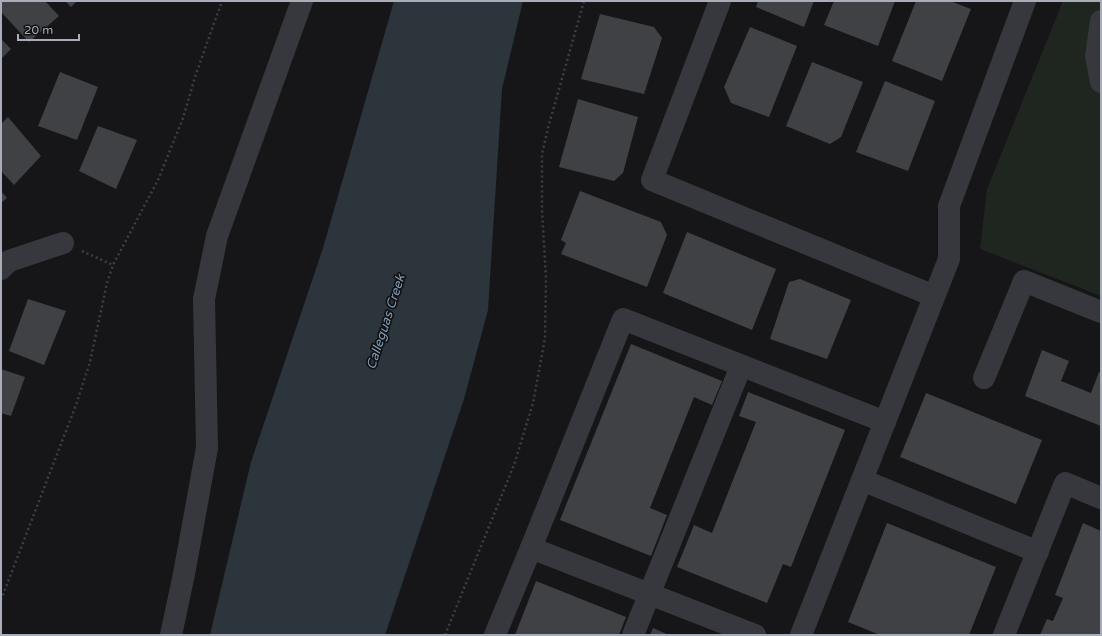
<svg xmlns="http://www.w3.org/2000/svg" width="1102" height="636" viewBox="0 0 1102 636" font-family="'Varela Round',sans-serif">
<rect width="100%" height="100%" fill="#161618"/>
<!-- green -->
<path fill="#1e261f" d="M1063,1H1101V296L980,249L987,189Z"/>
<!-- water -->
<path fill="#2c353c" d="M394,1H523L502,89L488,310L464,399L385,635H210L251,462L323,248Z"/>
<!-- building -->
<g fill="#404145">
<path d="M1,1H45L59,16L29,42L1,12Z"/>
<path d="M65,1H77L71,7Z"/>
<path d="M758,1H814L804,27L756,7Z"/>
<path d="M834,1H895L878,46L824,25Z"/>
<path d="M916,1H950L971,9L942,81L892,61Z"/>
<path d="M600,14L654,27L662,38L644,94L581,79Z"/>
<path d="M750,27L797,46L769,117L731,103L724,87Z"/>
<path d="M1,39L11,49L1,59Z"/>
<path d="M812,62L863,82L841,137L830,144L786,126Z"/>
<path d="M60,72L98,87L77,140L38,126Z"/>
<path d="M885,81L935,101L908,171L856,152Z"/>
<path d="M578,99L638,117L623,173L614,181L559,167Z"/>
<path d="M8,117L41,156L14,185L1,171V124Z"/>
<path d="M98,126L137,140L116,189L79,171Z"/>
<path d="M1,191L7,198L1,203Z"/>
<path d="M580,191L661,222L667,235L647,287L561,254L566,243L561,240Z"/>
<path d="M687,232L776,269L752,330L663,293Z"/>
<path d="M800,279L851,300L827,359L770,339L789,282Z"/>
<path d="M28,299L66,311L44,365L9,351Z"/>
<path d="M631,344L722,381L712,405L694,397L650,508L667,515L651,556L560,520Z"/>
<path d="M1042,350L1069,361L1061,381L1091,393L1099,372L1101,373V426L1025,396Z"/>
<path d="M1,369L25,377L11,416L1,413Z"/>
<path d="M748,392L845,430L791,567L783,564L767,603L677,567L694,525L712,533L756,422L739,416Z"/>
<path d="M926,393L1042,440L1016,504L900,457Z"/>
<path d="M887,523L996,567L969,635H880L848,622Z"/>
<path d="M1083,523L1101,531V635H1040L1047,619L1053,621L1063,598L1055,595Z"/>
<path d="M536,581L626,617L619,635H515Z"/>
<path d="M653,628L669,635H650Z"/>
</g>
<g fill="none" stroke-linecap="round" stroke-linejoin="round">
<!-- path -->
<g stroke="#3d3f44" stroke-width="2.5" stroke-dasharray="2 3" stroke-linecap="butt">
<path d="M82,251L113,265"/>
<path d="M1,600L76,405L90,362L107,283L113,265L158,180L183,118L196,74L222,1"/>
<path d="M445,635L514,465L533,403L545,338L546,278L542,210V154L548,128L584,1"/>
</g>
<!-- minor -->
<g stroke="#37383d" stroke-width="22">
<path d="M720,1L652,180L934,296"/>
<path d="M1101,21L1096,56L1101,82"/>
<path d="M1,269L9,261L63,243"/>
<path d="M984,378L1024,281L1101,312"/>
<path d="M862,480L1038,552"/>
<path d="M171,635L184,574L207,448L204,299L217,236L302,1"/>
<path d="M495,635L531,548"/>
<path d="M633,635L741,366"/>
<path d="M755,635L531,548L623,319L885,422"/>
<path d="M801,635L949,259V206L1025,1"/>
<path d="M1004,635L1065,483L1101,498"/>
</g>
</g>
<g text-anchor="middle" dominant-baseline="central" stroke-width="3.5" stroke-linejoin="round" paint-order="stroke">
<!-- water labels -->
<g font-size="13" font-style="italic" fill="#7f9bb3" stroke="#111113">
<text transform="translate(386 322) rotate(-72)">Calleguas Creek</text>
</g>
</g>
<!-- border -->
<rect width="1102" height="636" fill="none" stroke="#a8adb8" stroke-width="4"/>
<!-- scale -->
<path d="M18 34v6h61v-6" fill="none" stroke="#a8adb8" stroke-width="2"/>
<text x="24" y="34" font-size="12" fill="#a8adb8" stroke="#111113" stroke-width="3" paint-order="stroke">20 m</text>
</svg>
